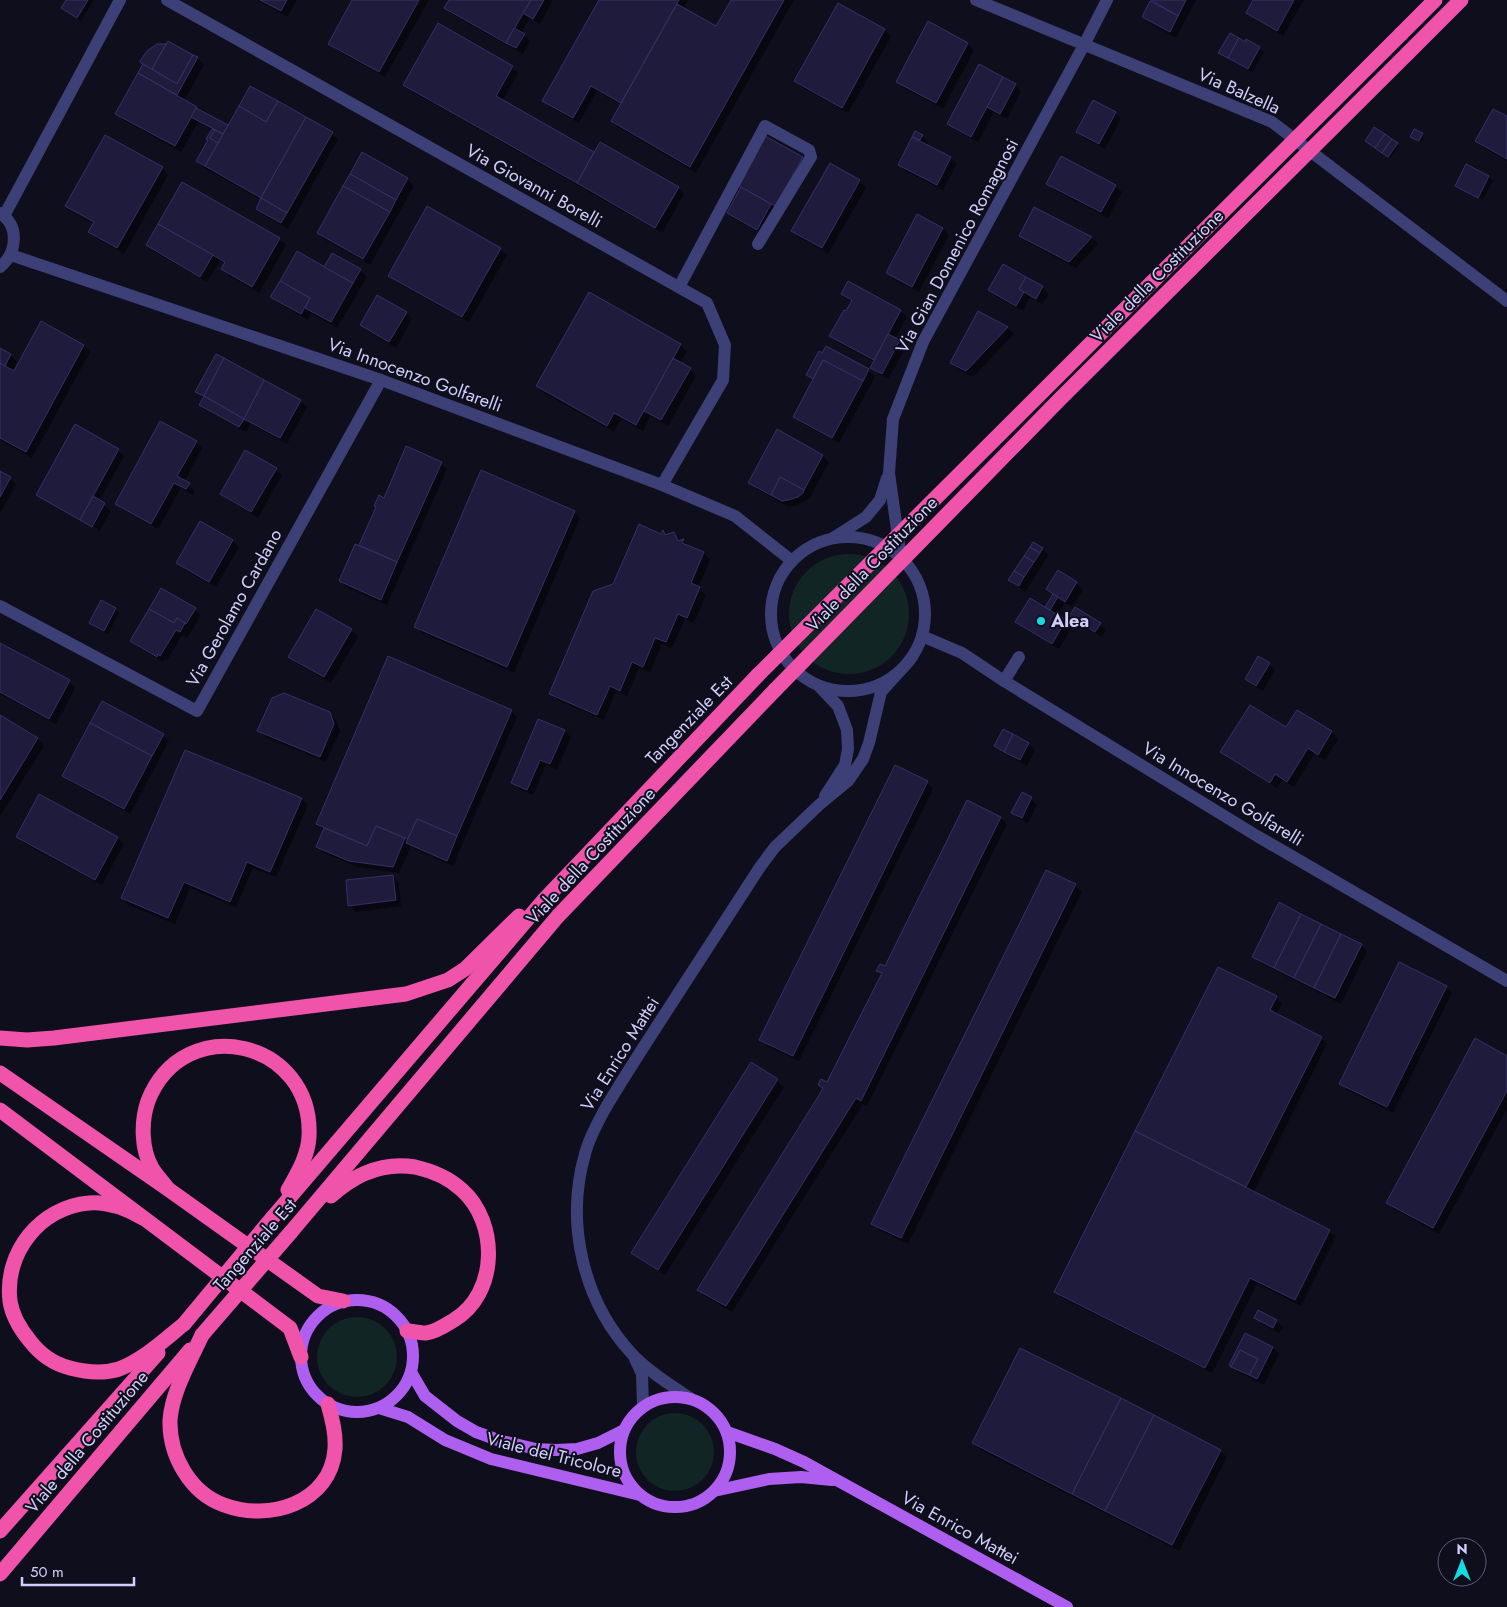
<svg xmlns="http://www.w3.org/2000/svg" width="1507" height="1607" viewBox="0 0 1507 1607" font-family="Jost,sans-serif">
<rect width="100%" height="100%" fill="#0f0e1d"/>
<!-- green -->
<g fill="#112624">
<circle cx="849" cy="614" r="60"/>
<circle cx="357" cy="1357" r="40"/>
<circle cx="675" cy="1452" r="39"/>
</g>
<!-- shadow -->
<g fill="#0007">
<path d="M67,0H94L81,21L63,8Z"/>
<path d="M257,0H297L287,17Z"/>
<path d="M354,0H429L385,77L336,50L329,43Z"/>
<path d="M450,0H553L540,24L530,18L521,33L530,41L523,54L452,14L446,7Z"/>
<path d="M600,0H688L683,9L717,28L733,0H794L696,173L618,127L612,121L621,105L597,91L579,123L550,107L543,100Z"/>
<path d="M1152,0H1196L1176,38L1149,23L1143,17Z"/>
<path d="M1255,0H1304L1283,36L1254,19L1248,13Z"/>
<path d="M838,4L885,30L891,37L848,113L802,87L796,81Z"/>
<path d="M1247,40L1264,52L1252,73L1224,56L1220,52L1245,43Z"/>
<path d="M168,42L197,58L204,65L184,101L228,127L332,133L338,139L288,229L264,215L257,209L262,200L204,168L198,161L210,140L212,130L198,122L181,152L123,120L117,114L144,64L158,45H167Z"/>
<path d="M968,44L974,50L943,109L904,88L898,82Z"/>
<path d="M979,66L1015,85L1021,91L1007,119L994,112L978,142L955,130L949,124Z"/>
<path d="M512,67L518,73L502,102L595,154L678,188L684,194L662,233L411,91L405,85Z"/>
<path d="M1115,113L1121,119L1105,149L1084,138L1078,132Z"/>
<path d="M1507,118V161L1483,147L1476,141Z"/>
<path d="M1374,129L1399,146L1390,158L1368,143Z"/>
<path d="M1414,130L1424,136L1421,142L1413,138Z"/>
<path d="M916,133L922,136L928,142L927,145L951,158L957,164L943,190L905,171L899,164Z"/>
<path d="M362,154L408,179L414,186L370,265L324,239L318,233Z"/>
<path d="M802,158L808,164L764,235L735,219L728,213Z"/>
<path d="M830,165L860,181L866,188L828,254L799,237L793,231Z"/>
<path d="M1467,166L1489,177L1493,181L1483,199L1459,187V188L1457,186Z"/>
<path d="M162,168L168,175L124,254L96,238L90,232L94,224L73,212L67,206Z"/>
<path d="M183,183L279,239L286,245L259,293L229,276L223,269L226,264L220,261L207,282L153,251L147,245Z"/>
<path d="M1048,184L1115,186L1122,192L1108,218L1054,190Z"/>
<path d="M1035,208L1092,238L1098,244L1076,268L1027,242L1020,235Z"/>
<path d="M943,229L949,235L919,292L894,280L888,273Z"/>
<path d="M500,249L507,255L469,322L396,282L390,276Z"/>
<path d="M333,255L360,270L367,277L337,328L311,313L308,320L278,303L272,296L325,269Z"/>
<path d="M1042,287L1049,294L1042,304L1030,297L1023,311L996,296L990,290Z"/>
<path d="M843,293L900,311L907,317L895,339L906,347L888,379L878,374L871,367L874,362L837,342L830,336L852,302Z"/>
<path d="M406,313L412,319L396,348L368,331L361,325Z"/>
<path d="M978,313L1008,328L1014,334L973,377L958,369L952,363Z"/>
<path d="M41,323L84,346L90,352L32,458L0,440V350L10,355L17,362L12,371L14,372Z"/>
<path d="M680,345L687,351L680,364L690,369L696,376L668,426L650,416L643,431L621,419L614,432L544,393L538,386Z"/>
<path d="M827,348L868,370L875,377L839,443L801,423L795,417L814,381L807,375Z"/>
<path d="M197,392L300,401L307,407L287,444L251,424L246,432L207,411L200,405L204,399Z"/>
<path d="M196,442L202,448L184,482L195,491L193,495L181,488L158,529L123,510L116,504Z"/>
<path d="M118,450L124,456L99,501L111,511L99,532L43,500L97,531L98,529L43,498V500L37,495Z"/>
<path d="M823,456L829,462L809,499L795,506H787L756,489L749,482Z"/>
<path d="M441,463L447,469L387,605L346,587L340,581L359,547L377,507L384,499Z"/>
<path d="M276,469L282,475L258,518L228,500L221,494Z"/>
<path d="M0,472L10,478L16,484L0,514Z"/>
<path d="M574,512L580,518L514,673L422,633L415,626Z"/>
<path d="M663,532L667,536L674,534L680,541L683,540L689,547L704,553L710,560L698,588L706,595L694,623L685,619L672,648L662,644L650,672L639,668L627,696L616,691L604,720L557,700L551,694L614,585L662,536Z"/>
<path d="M233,541L239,547L216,587L184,569L178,563Z"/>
<path d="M1042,549L1049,555L1025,592L1010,580Z"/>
<path d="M1058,572L1076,583L1083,590L1072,607L1065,603L1057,616L1072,628L1059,649L1023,628L1017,621L1045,609L1054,595L1048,589Z"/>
<path d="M115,609L119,613L108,634L95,627L91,623Z"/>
<path d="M195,609L201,616L187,638L182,635L167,661L164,659L163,662L138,647L132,641Z"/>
<path d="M316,610L351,630L358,637L331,683L296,663L290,656Z"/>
<path d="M1071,616L1100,624L1106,630L1102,637L1077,622Z"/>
<path d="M0,644L69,681L75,688L56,724L0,694Z"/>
<path d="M1269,664L1275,671L1263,691L1252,685L1246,679Z"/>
<path d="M511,711L517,717L453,866L414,849L411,846L399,873L357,867L324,853L318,847L324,831L318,824Z"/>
<path d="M1297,711L1332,732L1338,739L1325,760L1314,754L1294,787L1282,780L1277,788L1228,758L1222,752L1287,729Z"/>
<path d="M329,713L336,720L340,731L326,762L265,737L259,731Z"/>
<path d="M0,716L38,739L44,746L0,816Z"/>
<path d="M564,731L571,737L557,770L546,765L533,795L519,789L513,782Z"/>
<path d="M163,735L169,741L130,814L70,782L64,775Z"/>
<path d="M1029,744L1035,750L1027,766L1002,752L995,746Z"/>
<path d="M927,782L933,789L799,1061L767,1046L761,1039Z"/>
<path d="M301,799L308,805L276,877L253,868L236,907L190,888L175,924L128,905L122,898Z"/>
<path d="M1031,799L1037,805L1028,823L1019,819L1013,813Z"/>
<path d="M968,802L1001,818L1007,824L867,1106L863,1104L732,1312L705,1296L698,1290L824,1090L819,1085L828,1084L882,975L878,970L886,968Z"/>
<path d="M17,837L117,838L124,844L102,885L23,843Z"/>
<path d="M392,876L399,883L401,906L356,912L350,905Z"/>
<path d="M1075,885L1082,892L908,1244L879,1230L873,1223Z"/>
<path d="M1361,945L1367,951L1341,1004L1260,963L1253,957Z"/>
<path d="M1218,968L1276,997L1282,1004L1276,1015L1321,1038L1327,1044L1253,1193L1329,1231L1336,1237L1301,1306L1257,1284L1212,1373L1062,1298L1056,1291Z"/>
<path d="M1446,987L1452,993L1393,1113L1347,1090L1341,1083Z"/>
<path d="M1507,1057V1109L1439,1234L1394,1209L1387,1203Z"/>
<path d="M751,1064L777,1080L784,1087L665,1275L639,1259L632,1252Z"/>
<path d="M1256,1318L1276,1321L1283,1327L1279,1333L1262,1324Z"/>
<path d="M1245,1334L1273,1348L1279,1354L1264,1385L1236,1371L1230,1365Z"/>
<path d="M973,1443L1220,1451L1227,1457L1179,1551L979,1449Z"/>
</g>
<!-- building -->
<g fill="#1f1b3c" stroke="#363066">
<path d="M66,0H88L77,18L61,8Z"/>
<path d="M260,0H287L281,11Z"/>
<path d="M352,0H419L379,72L328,44Z"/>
<path d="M449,0H531L506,43L444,8Z"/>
<path d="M531,0H544L533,19L523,13Z"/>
<path d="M599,0H679L621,103L591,86L573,118L542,101Z"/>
<path d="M731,0H784L690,167L611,121L677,4L716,26Z"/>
<path d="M1151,0H1186L1178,16Z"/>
<path d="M1253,0H1294L1277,31L1246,13Z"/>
<path d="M1150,1L1178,16L1170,32L1142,17Z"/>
<path d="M838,3L885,29L842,108L794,81Z"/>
<path d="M928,21L968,43L936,103L896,82Z"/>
<path d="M438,23L513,66L496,96L594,152L577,183L403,85Z"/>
<path d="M514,28L525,34L516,48L506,43Z"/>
<path d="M1230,33L1239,38L1228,58L1218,53Z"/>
<path d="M1239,38L1245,42L1246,39L1260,47L1248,69L1228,58Z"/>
<path d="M168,41L193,55L177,84L152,69Z"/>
<path d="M157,44H166L152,69L141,63L140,61L147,51Z"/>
<path d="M193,55L198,57L177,95L138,73L143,64L177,84Z"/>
<path d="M979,64L1003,77L971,137L947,124Z"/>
<path d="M138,73L197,107L175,146L115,114Z"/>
<path d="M1003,77L1016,84L1000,114L987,107Z"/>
<path d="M250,86L278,101L266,122L239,106Z"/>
<path d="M1093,100L1116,112L1099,144L1076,132Z"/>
<path d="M278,101L306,117L261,198L205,166L239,106L266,122Z"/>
<path d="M196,108L228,125L223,134L191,117Z"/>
<path d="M1493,109L1507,116V159L1475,141Z"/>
<path d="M306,117L333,132L287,213L261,198Z"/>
<path d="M1374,127L1385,134L1375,148L1365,141Z"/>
<path d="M212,129L215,130L210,138L218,143L205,166L196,161L208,140L206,139Z"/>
<path d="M1414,129L1423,133L1419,141L1410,137Z"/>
<path d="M215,130L223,134L218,143L210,138Z"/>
<path d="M915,131L923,135L920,140L912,137Z"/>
<path d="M1385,134L1392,139L1382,153L1375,148Z"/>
<path d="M105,135L163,167L117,248L88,232L94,222L65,206Z"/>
<path d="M765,136L803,157L775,206L737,185Z"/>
<path d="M912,137L951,157L937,185L898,165Z"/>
<path d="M1392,139L1398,143L1388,157L1382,153Z"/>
<path d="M600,142L679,187L655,228L577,183Z"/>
<path d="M362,152L408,178L396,200L350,174Z"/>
<path d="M1061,156L1116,185L1101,212L1046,184Z"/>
<path d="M830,163L860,180L822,248L791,231Z"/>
<path d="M1466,164L1489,176L1478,198L1455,186Z"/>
<path d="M350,174L396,200L390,212L343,186Z"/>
<path d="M182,182L280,238L252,287L221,269L225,262L158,224Z"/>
<path d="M343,186L390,212L363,259L317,233Z"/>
<path d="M741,187L771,204L757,230L727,213Z"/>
<path d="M261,198L287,213L281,223L256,209Z"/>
<path d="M427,206L501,248L462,317L388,276Z"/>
<path d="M1034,207L1059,220L1092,237L1069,262L1019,236Z"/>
<path d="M917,214L943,228L912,287L886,273Z"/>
<path d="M158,224L213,255L200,277L146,245Z"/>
<path d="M297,251L353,283L331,322L305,308L310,298L280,281Z"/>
<path d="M332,253L361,269L353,283L324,267Z"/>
<path d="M1003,264L1026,277L1019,289L1024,292L1016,306L988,290Z"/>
<path d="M1026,277L1043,286L1036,299L1019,289Z"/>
<path d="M280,281L310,298L301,314L270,297Z"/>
<path d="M848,281L901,310L874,360L829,336L844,310L846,311L852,300L841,294Z"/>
<path d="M589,292L681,344L636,425L614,413L607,426L536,386Z"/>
<path d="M377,295L407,312L389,342L360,325Z"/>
<path d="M978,311L1008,327L966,371L950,363Z"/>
<path d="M41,321L84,345L26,452L0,438V363L14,371Z"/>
<path d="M888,334L900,340L882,374L870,368Z"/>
<path d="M826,346L869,369L863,381L823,360L813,379L806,375L819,351L822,353Z"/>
<path d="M0,348L11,354L5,366L0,363Z"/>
<path d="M216,354L224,358L204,396L195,392Z"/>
<path d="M224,358L264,380L244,419L204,396Z"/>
<path d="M673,358L691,368L661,420L644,411Z"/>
<path d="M823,360L863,381L832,438L793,417Z"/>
<path d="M264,380L301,400L280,438L244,419Z"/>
<path d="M204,396L244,419L239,427L199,405Z"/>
<path d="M160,421L197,441L177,476L190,483L186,489L174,483L151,524L115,504Z"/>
<path d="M75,424L119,449L80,520L36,495Z"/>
<path d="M777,429L823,455L804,490L780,477L771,495L748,483Z"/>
<path d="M406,446L442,462L397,562L359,545L376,507L374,506L379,495L384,498Z"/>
<path d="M245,450L277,468L251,512L220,494Z"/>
<path d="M481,470L575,511L507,667L414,627Z"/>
<path d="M0,471L11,477L0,497Z"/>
<path d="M780,477L804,490L803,493L798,497L788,500L782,501L771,495Z"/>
<path d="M93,496L105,503L92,527L80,520Z"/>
<path d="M200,521L233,540L209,582L176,563Z"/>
<path d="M639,524L661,534L663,530L665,535L674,532L678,541L684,539L682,543L704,552L691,583L700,587L687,618L678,614L666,642L655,638L643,667L632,662L620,691L610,686L597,715L549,694L593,591L613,584Z"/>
<path d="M1033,542L1043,548L1040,553L1030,547Z"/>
<path d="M355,544L397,562L381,600L339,581Z"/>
<path d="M1030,547L1040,553L1034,562L1024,556Z"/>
<path d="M1024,556L1034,562L1024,577L1014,571Z"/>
<path d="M1058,570L1077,582L1065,602L1046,589Z"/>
<path d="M1014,571L1024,577L1019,586L1008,580Z"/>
<path d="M161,588L196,608L186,624L177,618L174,623L149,609Z"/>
<path d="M1053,594L1058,597L1050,610L1045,607Z"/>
<path d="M1030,598L1066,620L1052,644L1015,622Z"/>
<path d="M101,600L116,608L104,631L89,623Z"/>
<path d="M1075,607L1101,623L1095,632L1069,616Z"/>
<path d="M149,609L174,623L177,618L185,623L180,632L176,630L160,656L158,654L157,657L130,641Z"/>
<path d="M316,609L352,629L324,677L288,657Z"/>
<path d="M0,643L70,680L49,719L0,692Z"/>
<path d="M388,656L512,710L457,836L417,819L408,839L376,826L367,846L316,824Z"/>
<path d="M1258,656L1270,663L1256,686L1245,679Z"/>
<path d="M284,693L330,712L334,724L320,757L257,731L272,698Z"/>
<path d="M102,701L164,734L152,756L90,723Z"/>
<path d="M1250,705L1286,727L1297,710L1332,731L1318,755L1308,748L1287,782L1275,774L1270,783L1220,752Z"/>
<path d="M0,715L38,738L0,800Z"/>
<path d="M538,719L565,730L550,764L540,760L527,790L511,783Z"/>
<path d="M90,723L152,756L124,809L62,776Z"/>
<path d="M1003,729L1013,734L1004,752L994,746Z"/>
<path d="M1013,734L1029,743L1020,760L1004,752Z"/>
<path d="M185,750L302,798L270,872L247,862L230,902L184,882L168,918L121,898Z"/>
<path d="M895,765L928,781L793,1056L759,1040Z"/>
<path d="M1022,792L1032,797L1022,818L1011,813Z"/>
<path d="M39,794L118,837L95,880L16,837Z"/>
<path d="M967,800L1001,817L861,1101L856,1098L726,1306L697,1290L821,1092L823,1088L818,1085L821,1079L827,1082L831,1074L882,973L876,971L880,964L885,966Z"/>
<path d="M417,819L457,836L447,861L406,843Z"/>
<path d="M376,826L405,838L393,867L349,861L316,847L324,828L367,846Z"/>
<path d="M1046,870L1076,884L901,1238L871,1224Z"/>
<path d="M393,875L396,900L348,906L346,880Z"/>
<path d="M1279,902L1301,914L1274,968L1252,957Z"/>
<path d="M1301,914L1321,924L1294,978L1274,968Z"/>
<path d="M1321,924L1341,934L1314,988L1294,978Z"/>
<path d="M1341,934L1362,944L1335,998L1314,988Z"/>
<path d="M1399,962L1447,986L1387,1107L1339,1084Z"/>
<path d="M1218,967L1277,996L1270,1010L1322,1037L1246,1187L1135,1131Z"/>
<path d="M1475,1038L1507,1056V1091L1433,1228L1386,1203Z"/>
<path d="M751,1062L778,1079L658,1270L631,1253Z"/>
<path d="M1135,1131L1330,1230L1295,1300L1250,1278L1205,1368L1054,1292Z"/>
<path d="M1258,1310L1277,1320L1273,1328L1254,1318Z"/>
<path d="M1245,1333L1273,1347L1257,1379L1249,1375L1258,1359L1240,1350L1231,1367L1229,1365Z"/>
<path d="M1020,1348L1121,1398L1072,1494L972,1443Z"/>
<path d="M1240,1350L1258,1359L1249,1375L1231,1367Z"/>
<path d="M1121,1398L1154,1415L1105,1511L1072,1494Z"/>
<path d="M1154,1415L1221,1450L1172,1545L1105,1511Z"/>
</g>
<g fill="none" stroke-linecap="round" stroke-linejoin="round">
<!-- minor -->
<g stroke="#3d3f77" stroke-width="12">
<path d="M167,0L707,303L725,345L723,380L662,485"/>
<path d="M976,0L1272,122L1507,301"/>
<path d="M0,213C20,226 17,253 0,267"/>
<path d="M4,216L120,0"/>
<path d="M11,255L381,380L662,485L735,516L792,561"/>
<path d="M679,287L765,126L809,150L811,157L758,244"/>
<circle cx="848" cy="614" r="77"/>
<path d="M833,538L866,517L880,500L887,478"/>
<path d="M901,558L889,473L893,419L923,342L1084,45L1107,0"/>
<path d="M0,606L197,711L381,380"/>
<path d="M922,636L962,653L1004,681L1257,836L1507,981"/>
<path d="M1004,681L1019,657"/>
<path d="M819,686L838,706L847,730L848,749L845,765L825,796"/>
<path d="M635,1359L642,1374L643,1406"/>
<path d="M690,1398C671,1385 649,1372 633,1355C583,1302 565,1223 585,1154C589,1138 597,1124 605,1109C622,1080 641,1051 659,1023C693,971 726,919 760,867L775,847L819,805L848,781L863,759L869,743L881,692L899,672"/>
</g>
<!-- major -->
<g stroke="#af5ff0" stroke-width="12">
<circle cx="357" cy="1356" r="56"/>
<path d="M411,1372L425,1396L457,1421L476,1432L498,1440L536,1449L556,1450L577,1449L598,1443L624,1430"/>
<circle cx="675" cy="1452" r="55"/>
<path d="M379,1408L408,1417L445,1440L491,1459L640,1495"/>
<path d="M727,1432L775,1449L804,1462L1067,1607"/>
<path d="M714,1491L769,1479L801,1477L832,1480"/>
</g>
<!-- highway -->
<g stroke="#ef54aa" stroke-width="15">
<path d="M1401,34L1435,0"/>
<path d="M1408,53L1461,0"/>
<path d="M0,1038L27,1040L54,1038L406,994L448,980L465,969L519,916"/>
<path d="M0,1073L168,1189L318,1296L343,1301"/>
<path d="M0,1110L290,1328L301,1357"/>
<path d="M168,1189C163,1182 156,1175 152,1168C141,1149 141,1121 148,1101C184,1010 314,1040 309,1137C308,1156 297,1174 288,1190"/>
<path d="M331,1196C355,1174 383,1162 415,1167C433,1171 448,1177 462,1190C499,1223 498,1294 454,1320C446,1325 436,1332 426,1333C421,1333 413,1331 407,1331"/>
<path d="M273,1217L543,901L758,675"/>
<path d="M143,1218C135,1214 125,1208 115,1206C108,1204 97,1202 89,1203C40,1207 4,1253 10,1301C12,1316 21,1330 30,1341C40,1354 54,1364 70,1368C85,1372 103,1374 119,1369C144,1359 163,1341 184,1324"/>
<path d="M291,1232L558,916L775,690"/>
<path d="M202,1335C190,1361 172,1392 170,1420C169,1455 190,1493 224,1505C269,1522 331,1503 335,1449C336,1433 332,1419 328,1404"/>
<path d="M0,1531L158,1353"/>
<path d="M0,1574L190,1350"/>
</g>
<!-- highway-bridge -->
<g stroke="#ef54aa" stroke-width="15">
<path d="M758,675L1401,34"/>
<path d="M775,690L1060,399L1408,53"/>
<path d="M184,1324L273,1217"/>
<path d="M202,1335L291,1232"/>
</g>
</g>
<!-- markers -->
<circle fill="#15dadf" stroke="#0f0e1d" stroke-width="2" cx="1041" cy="621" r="5"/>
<g text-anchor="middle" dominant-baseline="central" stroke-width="4" stroke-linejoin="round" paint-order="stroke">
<!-- street labels -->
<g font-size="18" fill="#d0cefa" stroke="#0f0e1d">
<text transform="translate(1239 91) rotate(24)">Via Balzella</text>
<text transform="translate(534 186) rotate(29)">Via Giovanni Borelli</text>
<text transform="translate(957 246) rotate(-62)">Via Gian Domenico Romagnosi</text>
<text transform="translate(1157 276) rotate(-45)">Viale della Costituzione</text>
<text transform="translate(415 375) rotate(20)">Via Innocenzo Golfarelli</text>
<text transform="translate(872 564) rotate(-46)">Viale della Costituzione</text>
<text transform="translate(234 608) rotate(-61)">Via Gerolamo Cardano</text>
<text transform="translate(689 720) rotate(-46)">Tangenziale Est</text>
<text transform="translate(1223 794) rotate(31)">Via Innocenzo Golfarelli</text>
<text transform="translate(591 856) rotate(-47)">Viale della Costituzione</text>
<text transform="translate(620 1054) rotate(-58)">Via Enrico Mattei</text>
<text transform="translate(255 1245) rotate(-49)">Tangenziale Est</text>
<text transform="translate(87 1442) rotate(-50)">Viale della Costituzione</text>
<text transform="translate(554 1455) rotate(14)">Viale del Tricolore</text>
<text transform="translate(960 1528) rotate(29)">Via Enrico Mattei</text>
</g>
<!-- poi labels -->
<g font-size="18" font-weight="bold" fill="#d0cefa" stroke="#0f0e1d" text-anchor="start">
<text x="1051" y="621">Alea</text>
</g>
</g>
<!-- north arrow -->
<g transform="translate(1462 1562)"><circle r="24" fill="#0f0e1d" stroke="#5c5b75"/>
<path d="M0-4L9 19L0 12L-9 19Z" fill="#15dadf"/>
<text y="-8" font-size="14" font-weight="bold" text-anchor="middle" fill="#d0cefa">N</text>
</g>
<!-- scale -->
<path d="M22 1577v8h112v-8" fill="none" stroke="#d0cefa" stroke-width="2.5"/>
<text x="30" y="1577" font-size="15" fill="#d0cefa" stroke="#0f0e1d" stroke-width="4" paint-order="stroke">50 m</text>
</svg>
